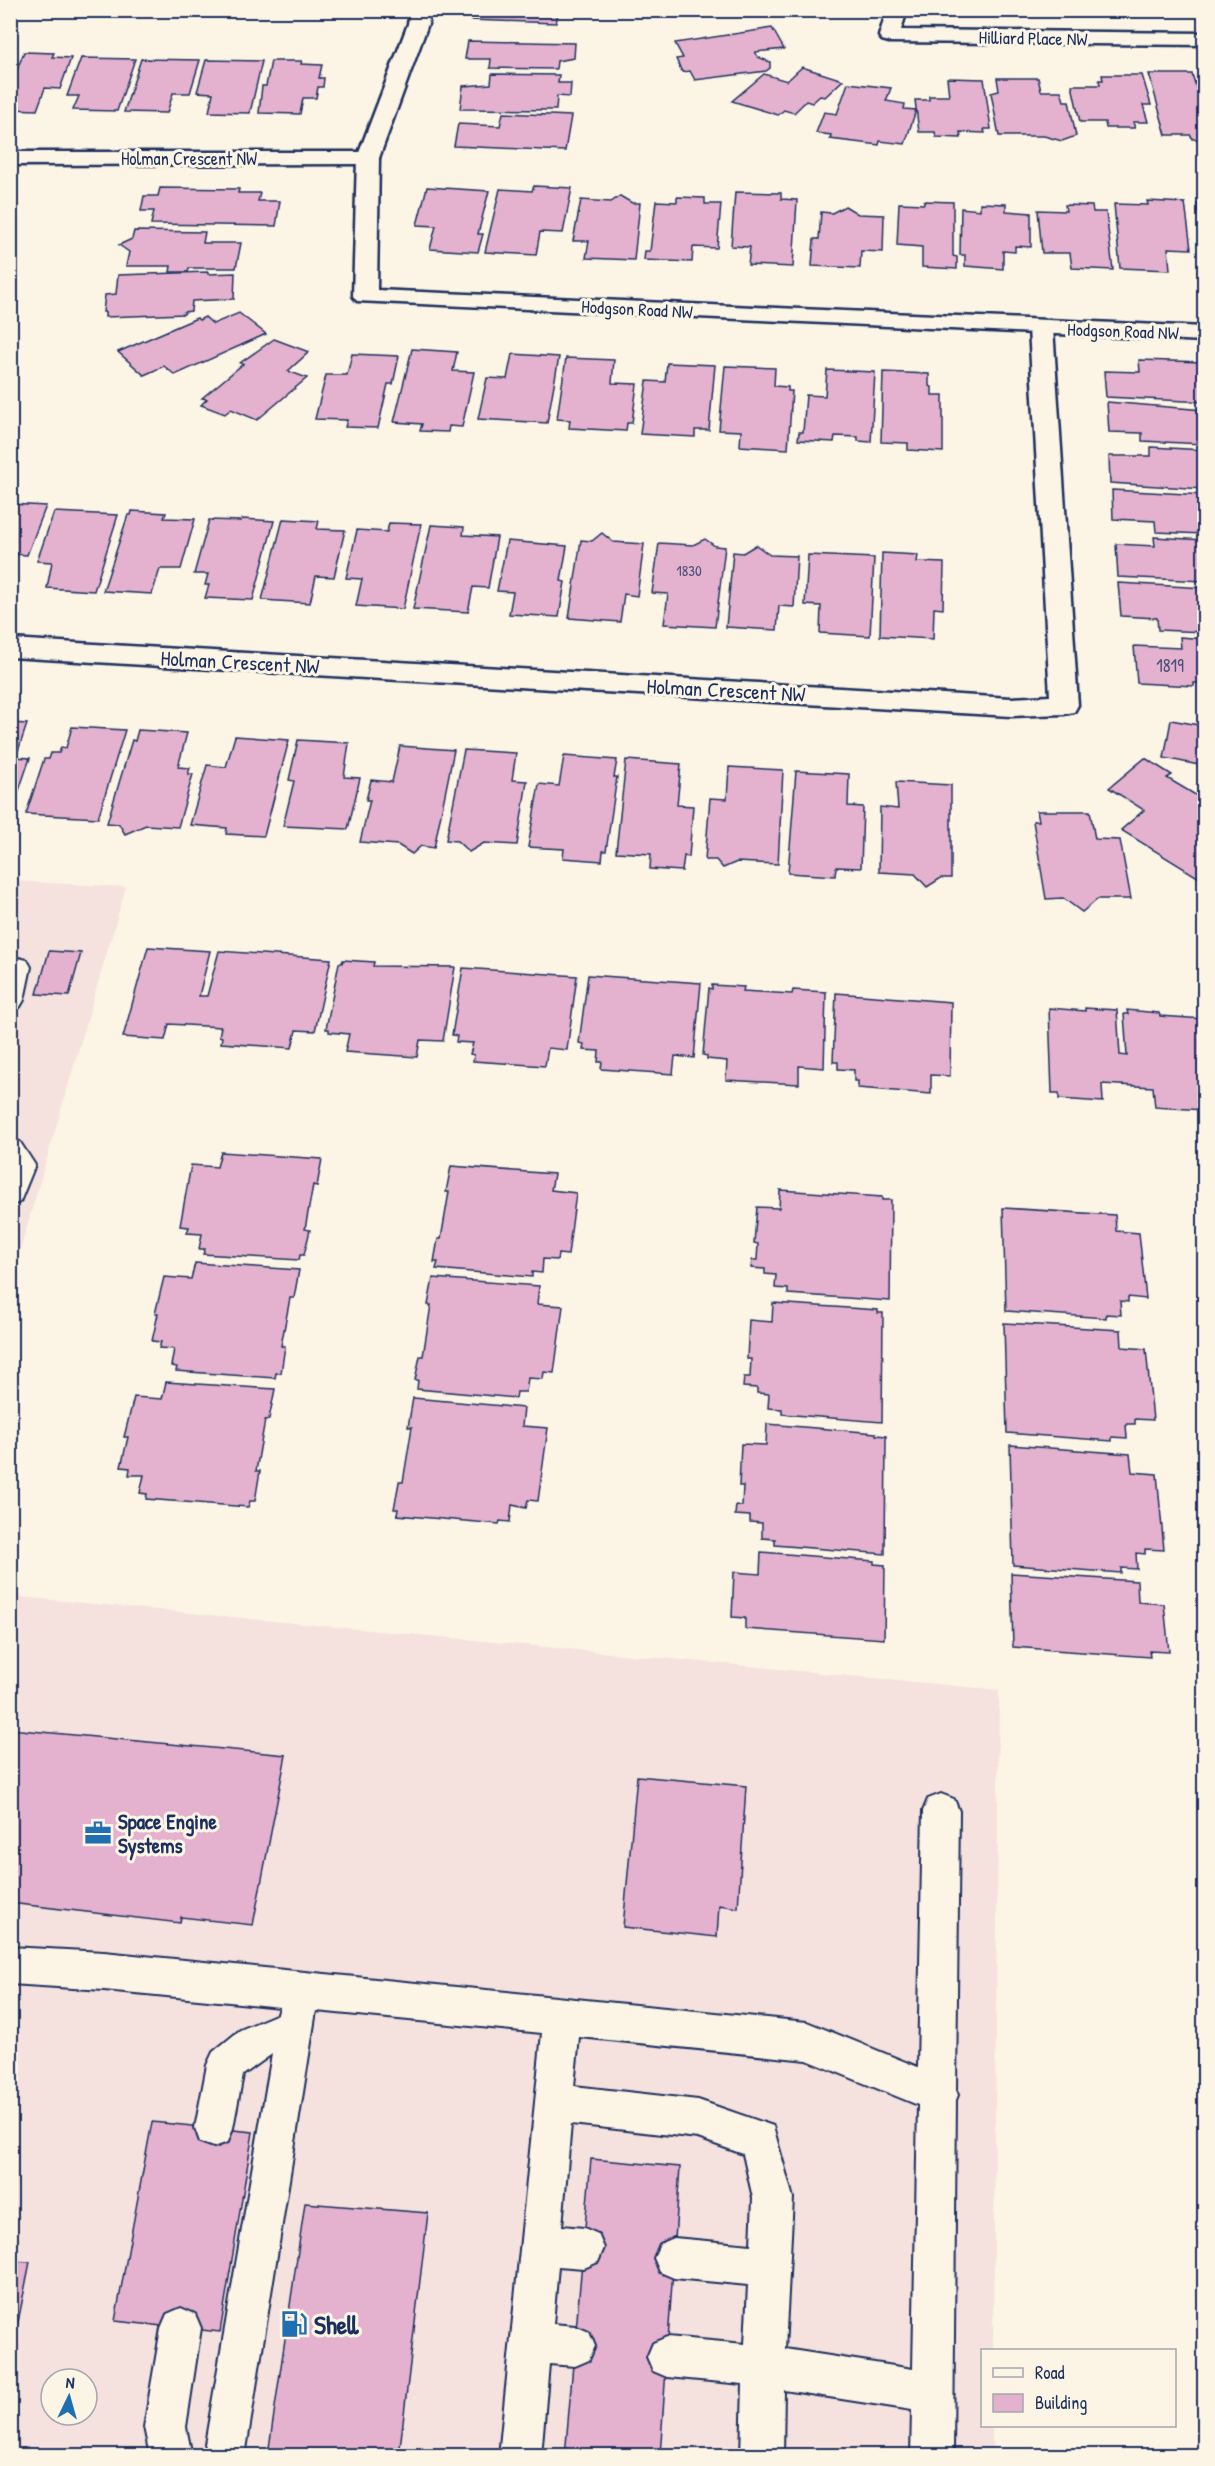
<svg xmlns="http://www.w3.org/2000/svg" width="1215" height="2466" viewBox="0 0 1215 2466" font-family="'Patrick Hand',sans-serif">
<rect width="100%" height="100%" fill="#fcf5e5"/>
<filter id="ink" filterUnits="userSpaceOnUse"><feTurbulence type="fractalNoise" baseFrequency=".0167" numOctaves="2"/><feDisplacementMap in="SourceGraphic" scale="12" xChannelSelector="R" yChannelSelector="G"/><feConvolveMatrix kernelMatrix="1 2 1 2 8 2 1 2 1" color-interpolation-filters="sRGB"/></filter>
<g filter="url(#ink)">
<!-- built -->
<g fill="#f5e1de" fill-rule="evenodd">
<path d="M11,881L126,887L11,1281Z"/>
<path d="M10,1596L999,1690L993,2350H982V2426H992V2455H11ZM51,2379H87V2415H51Z"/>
</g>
<!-- building -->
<g fill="#e4b2cf" stroke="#1b2f5e" stroke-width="1.5">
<path d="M471,10H572L571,14H558L556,23L470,20Z"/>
<path d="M772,28L784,49L755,52L758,57L770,62V68L766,71L695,80L690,71L682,72L676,59L683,58L675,43Z"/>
<path d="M468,41L575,43L574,58L557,61L556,69L490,68L491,59H465Z"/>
<path d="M24,52L54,53L52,57L71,58L60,89L45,88L37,110L10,109V87Z"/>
<path d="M81,58L135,59L117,111L73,110L79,96H67Z"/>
<path d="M141,59L200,60L190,93H173L167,113L124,112Z"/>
<path d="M206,60L262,61L250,113L209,112L213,93L197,92Z"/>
<path d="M271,61H302L301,64L322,65L319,78H324L323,87H318L316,98H303L300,114L259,113L262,86H266Z"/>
<path d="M802,67L843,80L825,97L820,96L812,103L806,101L794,113L784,110L778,115L732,101L764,74L787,81Z"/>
<path d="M492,74L559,75L558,83H571L570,97L557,96L556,110L460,109L463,86L491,84Z"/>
<path d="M1149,74H1192L1197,90H1204V139H1192L1191,135H1166Z"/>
<path d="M1102,75H1142L1151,105H1143L1148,122H1133L1135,128H1106L1105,122H1080L1072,85H1100L1099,80H1103Z"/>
<path d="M947,78L984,79L991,129H984L985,133L960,132L961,138L936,137L935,132H919L915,100H929V96H949Z"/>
<path d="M997,78H1038L1041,91H1061L1064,101H1069L1076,136L1062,141L1044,136H999L991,93L999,91Z"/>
<path d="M848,83L891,88L886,101L905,104L904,109L916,110L905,144L880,141L879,145L830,139L831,135L816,133L824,112L837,114Z"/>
<path d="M503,113L571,116L565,151L454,146L458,124L500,126Z"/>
<path d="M534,186L572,188L563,233L540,232L536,255L485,252L500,189L532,191Z"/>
<path d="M427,187L489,191L478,234H483L478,252L430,249L436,226L417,225Z"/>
<path d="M160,188L239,189L238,193H260L258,201H280L276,226L151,224L154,211H141L144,196H158Z"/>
<path d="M735,192L781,193V199L797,200L793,267L748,265L750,247L731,246Z"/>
<path d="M620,196L632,203H640L634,260L586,258L589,241H573L581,200L611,202Z"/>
<path d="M677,197L705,198V204H721L717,248L693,247L692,262L644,260L645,251H650L656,201L677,202Z"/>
<path d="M924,201L953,202V256L957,257V269L922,267V247L897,245L899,203L924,204Z"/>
<path d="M1147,201L1185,203L1191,249L1168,248L1170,270L1120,268L1114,204L1148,205Z"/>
<path d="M980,203L1006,204V211L1031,213V247L1015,246V252L1003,251V269L965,266V255H960L961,208L980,210Z"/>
<path d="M1197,204L1204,205V249H1203Z"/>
<path d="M1065,205L1092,206L1093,212H1106L1113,270L1072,268L1070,253H1042L1038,210L1066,211Z"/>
<path d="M845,206L858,214L884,215L883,252L861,251L860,268L812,266L814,239H819L821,212L832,213Z"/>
<path d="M134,231L205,232L203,243H241L236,268H189L188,272H170L171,266H126L129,252L119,245L132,239Z"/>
<path d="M208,272V274L235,273L234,299L192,301L191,311L184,312V314L105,317V312H103L105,295L116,294L118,275Z"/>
<path d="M239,313L266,334L175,375L164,366L144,375L118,352L197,318L199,320L205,317L213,324Z"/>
<path d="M274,339L309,352L288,371L307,378L257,420L231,409L225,414L201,405L207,399L202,398L243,364L240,363Z"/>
<path d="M412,349L457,352L453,371L474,372L462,427L449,426L448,432L420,431L422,424L394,422Z"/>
<path d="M352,354L399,356L393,384H388L378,428L345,427L347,420L315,419L326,375H347Z"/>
<path d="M512,354L559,357L547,423L478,419L487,378L507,379Z"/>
<path d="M566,358L614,360L612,383L637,384L632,423H627L626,431L569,428L570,420L557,419Z"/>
<path d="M1139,360L1204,362V402L1106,397L1104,371L1140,372Z"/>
<path d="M667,363L715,365L709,430H695V437L640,434L647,381L665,382Z"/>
<path d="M725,366L775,368L774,386L788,387V391H792L788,449L740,446L741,431L719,430Z"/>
<path d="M827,370L875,372L871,442L858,441V437L835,436L834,442L798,440L799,432H803L806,395L825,396Z"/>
<path d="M883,372L929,374V386L932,387V395H943V452L908,450V443L881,442Z"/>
<path d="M1107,402L1204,410V444L1142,441V433L1109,432Z"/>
<path d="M1151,447L1204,450V489L1110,483L1109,456H1151Z"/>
<path d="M1112,490L1204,495V534L1156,532L1155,521L1113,519Z"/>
<path d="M10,504L46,506L27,555L12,554L10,558Z"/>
<path d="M132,511L166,513L164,518L195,519L181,569H160L152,594L103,591L128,515H131Z"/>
<path d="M54,512L118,515L94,591L47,588L52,562L37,561Z"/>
<path d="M242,519L274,521L253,600L205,598L209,585H205L208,574H194L209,520L241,521Z"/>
<path d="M283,519L319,521L317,529L345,530L334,577L316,576L310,603L262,600Z"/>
<path d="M389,523L421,524L403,609L356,606L362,579L346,578L357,530L387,532Z"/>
<path d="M431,525L464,527L463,535L497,537L488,588L473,587L468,612L413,609Z"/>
<path d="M602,533L613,542L644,544L637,596L624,594L620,622L569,618L581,540L592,541Z"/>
<path d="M1154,537L1204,540V581L1118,577L1116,544L1155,546Z"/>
<path d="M705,539L715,546L725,547L715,627L664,624L668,594L652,593L659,543L693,545Z"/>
<path d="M507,541L567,546L561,581L565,582L559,617L509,614L513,592L497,591Z"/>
<path d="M756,545L770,555L797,556L794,607L779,606L777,630L726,627L733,552L743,553Z"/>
<path d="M882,553L918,555L917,562L944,563L943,609L934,608L933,639L880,636Z"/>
<path d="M808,555L874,558L870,636L820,633L821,606L805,605Z"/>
<path d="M1118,583L1204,588V632L1158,630L1157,618L1121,616Z"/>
<path d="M1180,637L1204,639V683H1194V686L1137,683L1134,646L1181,648Z"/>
<path d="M1171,720L1204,726V766L1164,758Z"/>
<path d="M10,723L27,724L16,757L30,758L11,814Z"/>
<path d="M72,727L125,730L98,818L26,814L44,759H49L51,753H59L61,747L66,748Z"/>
<path d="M138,730L187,733L178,767L190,768L188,774H193L178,827L146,825L125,834L119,824L107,823L132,740L135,741Z"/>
<path d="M235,736L289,740L264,836L226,834L227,828L190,825L207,765L226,767Z"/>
<path d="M298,740L349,743L344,777L360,778L348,829L283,826L294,781L289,780Z"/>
<path d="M400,746L454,750L434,848L421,846L412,854L398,845L360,842L370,800H366L371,780L392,782Z"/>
<path d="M464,750L516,753L512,780L527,781L517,845L484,843L469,852L457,841L446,840Z"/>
<path d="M564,756L617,760L614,777H617L606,851H603L602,861L563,858L564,849L528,847L539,784L559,786Z"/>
<path d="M1145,758L1172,775L1167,778L1204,800V881L1121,830L1144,810L1109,788Z"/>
<path d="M626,760L681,764L677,805L693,806L689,857L684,856L682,871L650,869L651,854L616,852Z"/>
<path d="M729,767L783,770L778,864L737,862L723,868L716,860H705L710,798L727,799Z"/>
<path d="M796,771L849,774L848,806L863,807L861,868L836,867L835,876L788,873Z"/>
<path d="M896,782L951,785V878H941L927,887L915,874L879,872L880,807L898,809Z"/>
<path d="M1037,811H1090L1095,839L1120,840L1131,899H1098L1082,912L1063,898L1046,899L1033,821H1039Z"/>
<path d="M148,947L210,951L199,996H207L219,951L331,959L315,1031L296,1030L292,1048L221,1043L222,1037L219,1036L221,1027L169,1024L165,1040L123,1037Z"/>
<path d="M49,951L81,953L69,996L37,994Z"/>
<path d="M343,960L374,962L373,966L455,967L443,1041L420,1040L417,1057L345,1052L349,1034L329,1032V1029H326L339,963H342Z"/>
<path d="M463,968L577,976L567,1050L548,1048L545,1066L473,1061L474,1055L470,1054L473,1043L456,1042L457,1036L452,1035Z"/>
<path d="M588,975L701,983L694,1058L675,1056L673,1074L601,1069L602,1062H598L599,1051L583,1050L584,1044L579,1043Z"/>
<path d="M712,985L744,987L743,991L792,994L793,990L826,992L824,1068L799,1066V1084L726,1080L727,1061L707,1059V1056L703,1055L709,988L712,989Z"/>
<path d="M836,993L951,1002L950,1076L931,1075V1094L858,1088V1081H854V1070L838,1069V1062H833Z"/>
<path d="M1049,1008L1085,1011V1008L1117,1010L1120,1055L1127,1056L1124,1014H1128L1127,1010L1159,1013L1160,1016L1204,1019V1110L1155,1107L1153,1087L1102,1084L1103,1102L1059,1099V1093H1052Z"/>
<path d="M221,1152L322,1159L317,1186L313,1185L305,1229L310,1230L304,1255H300L299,1260L203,1254L205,1249H199L202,1234L187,1233L189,1227L180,1226L191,1165L217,1167Z"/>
<path d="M451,1166L554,1174L551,1190L576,1193L568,1255L558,1254L557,1260L543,1259L542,1273L532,1272V1277L436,1269L438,1262H434L438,1239H441L449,1192H446Z"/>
<path d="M780,1190L882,1197V1200H891L890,1301L788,1294V1289L775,1288L776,1275L765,1274V1269L751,1268L752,1260H757L758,1244L754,1243L757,1207L779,1208Z"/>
<path d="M1003,1208L1115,1215L1116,1231L1139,1233L1146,1299L1128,1297V1302L1120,1301L1121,1315L1106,1314V1318L1006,1311Z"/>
<path d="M195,1263L299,1270L294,1298H290L281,1346H285L281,1373H276L275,1378L176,1371L177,1367L171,1366L174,1349L159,1348L161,1342L152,1341L158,1314H155L164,1277L191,1279Z"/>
<path d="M433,1278L539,1286L537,1304L563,1306L554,1373L544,1372L543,1379L528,1378L526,1392H517L516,1398L417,1389L418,1380H415L420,1356H423L431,1305H428Z"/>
<path d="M773,1303L878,1310V1313H883L882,1422L782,1414V1409L768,1408L769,1394L757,1393V1388L743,1387L744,1377H750L751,1359H747L749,1320L772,1322Z"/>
<path d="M1004,1323L1121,1330L1122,1347L1146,1349L1153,1420L1135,1419V1424H1126L1127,1438L1112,1437V1441L1007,1433Z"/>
<path d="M166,1382L275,1389L269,1419L265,1420L256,1471H260L255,1501H250L248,1507L146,1499L147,1494L140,1493L144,1475H129L130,1468L121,1467L128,1437H124L134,1397L162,1399Z"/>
<path d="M413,1398L524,1408L522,1426L548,1428L538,1501L528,1500L526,1508L512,1505L510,1522L500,1521L499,1524L397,1515L398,1509H394L399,1482H403L412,1427H408Z"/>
<path d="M767,1424L876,1433V1435L886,1436L885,1554L775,1545V1539L762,1538V1523L750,1522V1516L735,1515L736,1505L742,1506L743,1486H739L741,1444L766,1445Z"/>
<path d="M1010,1445L1130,1454L1132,1472L1157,1474L1164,1550L1145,1549V1554L1136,1553L1137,1569L1121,1568V1573L1013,1565Z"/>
<path d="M761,1552L874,1561V1564L885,1565L884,1639L745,1629V1618L732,1617L734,1572L760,1574Z"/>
<path d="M1011,1573L1137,1581L1138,1602L1164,1604L1169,1652L1149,1651L1150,1657L1013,1647Z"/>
<path d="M10,1729L286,1755L253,1925L181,1917L180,1923L10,1903Z"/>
<path d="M637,1776L746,1786L738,1908L719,1905L717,1937L623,1927Z"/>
<path d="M152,2122L253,2132L220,2332L115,2321Z"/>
<path d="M591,2159L680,2167L660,2456H565Z"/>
<path d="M305,2203L428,2213L399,2456L268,2455Z"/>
<path d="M10,2261L30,2262L10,2362Z"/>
</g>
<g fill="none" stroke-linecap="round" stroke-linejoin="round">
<defs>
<g id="lane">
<path d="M10,956L27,960L31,967L24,1000L20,1007L10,1010Z"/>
<path d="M10,1139L20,1142L35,1165L20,1202L10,1206Z"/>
<path d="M941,1794L954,1799L959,1811L956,2090L958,2095L956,2100L953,2456H911L912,2410L784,2390L783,2456H741L743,2384L667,2377L653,2371L647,2357L653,2343L667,2337L745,2344L748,2285L674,2278L660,2272L654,2258L660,2244L674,2238L751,2245L753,2198L743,2154L698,2138L571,2124L562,2226L584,2228L598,2234L604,2248L598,2262L584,2268L558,2266L553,2324L575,2326L589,2332L595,2346L589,2360L575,2366L549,2364L541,2456H499L542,2033L316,2011L245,2456H203L272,2054L243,2075L233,2128L228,2142L214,2147L200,2142L195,2128L207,2065L213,2052L240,2030L278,2014L280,2007L104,1990L10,1984V1947L104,1952L807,2022L918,2067L923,1811L928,1799ZM579,2037L807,2060L918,2105L913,2369L785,2349L793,2198L773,2126L698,2100L574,2086Z"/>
<path d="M181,2308L195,2314L201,2328L186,2427L192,2456H150L144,2427L161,2328L167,2314Z"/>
</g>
<g id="street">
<path d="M887,10H907L901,30L1204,33V45L889,42L882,40L879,36Z"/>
<path d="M10,152H368L376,153L379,158L376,163L368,164L10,165Z"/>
<path d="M1041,321L1049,323L1053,328L1078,705L1074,712L1064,714L1011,716L10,657V639L1011,698L1050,696L1029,328L1033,323Z"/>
</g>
<path id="secondary" d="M410,10H430L428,24L379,158L377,290L1204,327V341L357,301L353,296L357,158L408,24Z"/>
</defs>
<!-- lane casing -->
<use href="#lane" stroke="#1b2f5e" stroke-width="4"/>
<!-- street casing -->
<use href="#street" stroke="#1b2f5e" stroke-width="5"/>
<!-- secondary casing -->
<use href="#secondary" stroke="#1b2f5e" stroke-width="5"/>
<!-- lane -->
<use href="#lane" fill="#fcf5e5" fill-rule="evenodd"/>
<!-- street -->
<use href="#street" fill="#fcf5e5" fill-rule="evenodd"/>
<!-- secondary -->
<use href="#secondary" fill="#fcf5e5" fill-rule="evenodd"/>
</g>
</g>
<!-- icons -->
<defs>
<symbol id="office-bare" viewBox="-9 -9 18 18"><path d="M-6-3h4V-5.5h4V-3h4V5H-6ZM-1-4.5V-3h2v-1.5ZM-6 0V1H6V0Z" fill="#1f6fb2" stroke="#fcf5e5" stroke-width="2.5" paint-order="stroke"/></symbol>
<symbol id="fuel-bare" viewBox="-9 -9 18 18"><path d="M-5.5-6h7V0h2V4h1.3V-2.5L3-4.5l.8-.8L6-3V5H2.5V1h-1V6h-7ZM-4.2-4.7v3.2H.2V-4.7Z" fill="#1f6fb2" stroke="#fcf5e5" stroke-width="2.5" paint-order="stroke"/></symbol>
</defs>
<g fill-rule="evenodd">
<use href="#office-bare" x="79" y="1814" width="38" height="38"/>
<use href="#fuel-bare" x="275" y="2305" width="38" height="38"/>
</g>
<g text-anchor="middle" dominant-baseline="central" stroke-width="6" stroke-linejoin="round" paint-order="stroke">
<!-- far-number labels -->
<g font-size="15" fill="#4d507a">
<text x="689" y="570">1830</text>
</g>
<!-- far-street labels -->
<g font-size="18" fill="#1b2f5e" stroke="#fcf5e5">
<text transform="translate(1033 38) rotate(1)">Hilliard Place NW</text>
<text x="189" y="158">Holman Crescent NW</text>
<text transform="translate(637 309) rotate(3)">Hodgson Road NW</text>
<text transform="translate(1123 331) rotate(2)">Hodgson Road NW</text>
</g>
<!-- number labels -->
<g font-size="18" fill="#4d507a">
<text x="1170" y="665">1819</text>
</g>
<!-- street labels -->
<g font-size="21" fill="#1b2f5e" stroke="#fcf5e5">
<text transform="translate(240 662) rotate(3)">Holman Crescent NW</text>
<text transform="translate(726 690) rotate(3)">Holman Crescent NW</text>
</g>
<!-- poi labels -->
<g font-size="21" font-weight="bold" fill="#1b2f5e" stroke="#fcf5e5" text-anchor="start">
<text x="118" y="1821">Space Engine<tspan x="118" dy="24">Systems</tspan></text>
</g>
<!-- near-poi labels -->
<g font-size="26" font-weight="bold" fill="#1b2f5e" stroke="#fcf5e5" text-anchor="start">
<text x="314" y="2324">Shell</text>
</g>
</g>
<!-- margin -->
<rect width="1215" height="2466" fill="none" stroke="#fcf5e5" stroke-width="36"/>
<rect x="18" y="18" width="1179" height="2430" fill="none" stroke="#1b2f5e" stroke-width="2" filter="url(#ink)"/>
<!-- legend -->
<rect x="981" y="2349" width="195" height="78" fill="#fcf5e5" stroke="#a2a6af" stroke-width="1.5"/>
<rect x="993" y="2368" width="30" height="9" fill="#fcf5e5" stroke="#a2a6af" stroke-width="1.5"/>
<text x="1035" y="2379" font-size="18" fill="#1b2f5e">Road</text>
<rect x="993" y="2394" width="30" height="18" fill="#e4b2cf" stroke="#a2a6af" stroke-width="1.5"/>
<text x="1035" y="2409" font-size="18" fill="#1b2f5e">Building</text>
<!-- north arrow -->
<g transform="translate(69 2397) rotate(5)"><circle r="28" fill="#fcf5e5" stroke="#a2a6af" stroke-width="1.5"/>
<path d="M0-4.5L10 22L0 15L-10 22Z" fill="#1f6fb2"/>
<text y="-9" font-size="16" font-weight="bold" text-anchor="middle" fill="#1b2f5e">N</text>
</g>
</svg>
